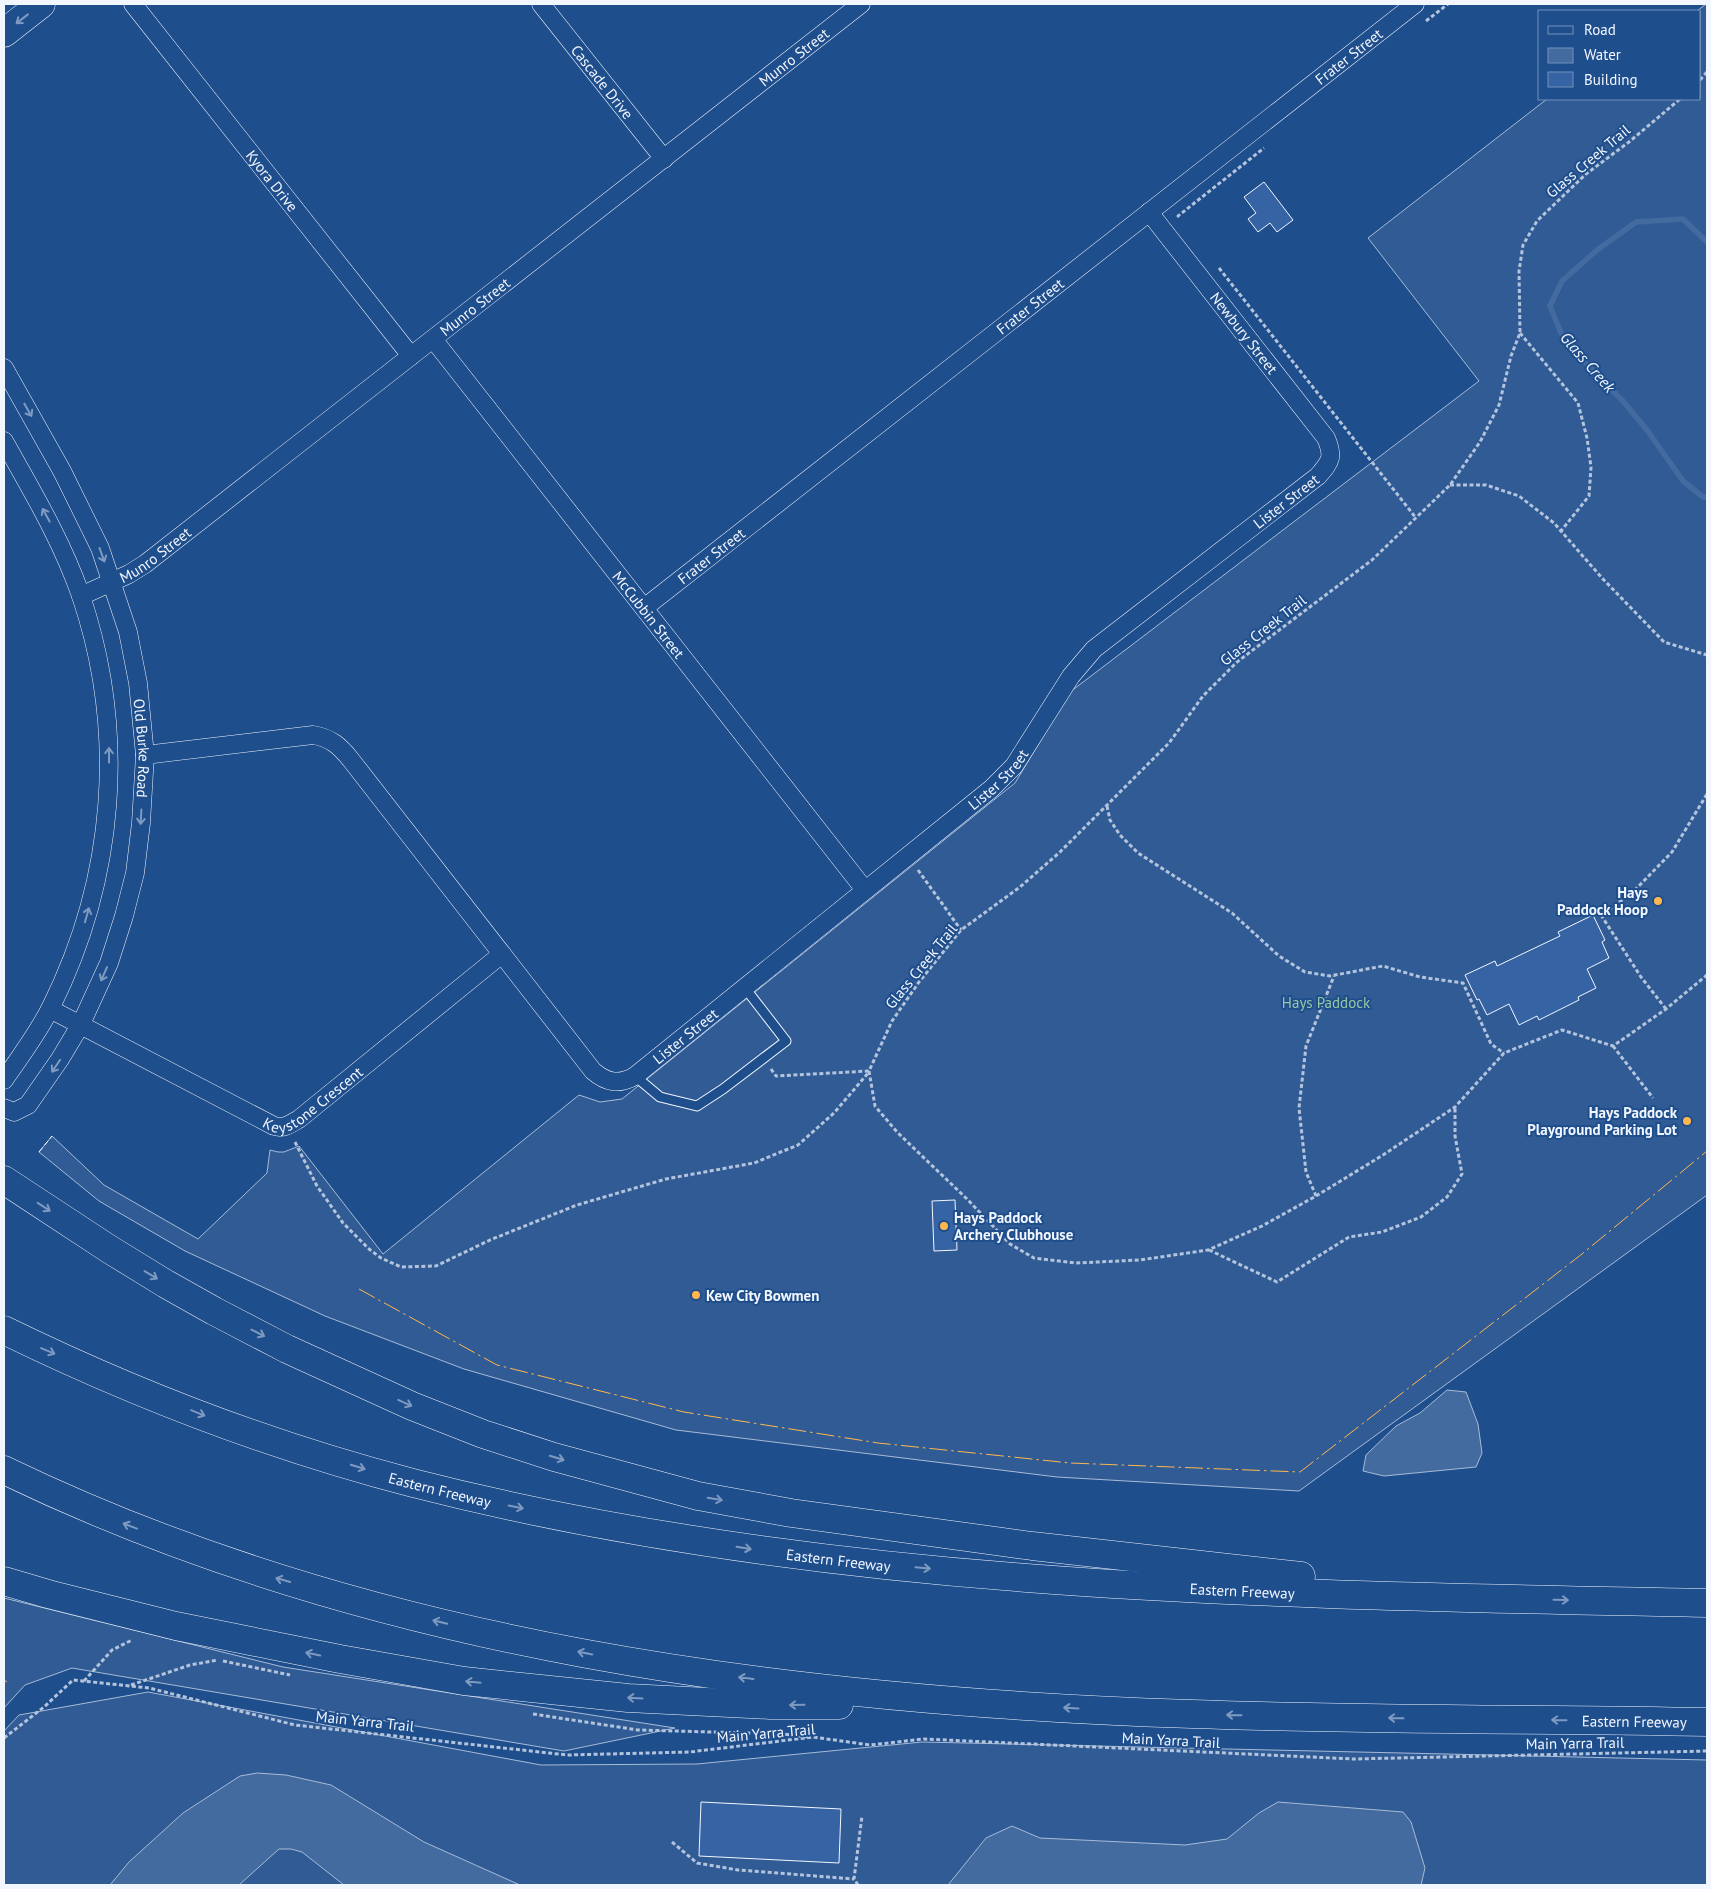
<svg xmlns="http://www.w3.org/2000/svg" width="1711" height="1889" viewBox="0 0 1711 1889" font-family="'PT Sans',sans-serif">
<rect width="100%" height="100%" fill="#1f4e8c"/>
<!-- built -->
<g fill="#305b95" stroke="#a8bbd7">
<path d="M1706,4H1707V1195L1299,1491L1057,1477L676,1430L464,1369L325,1316L185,1251L99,1201L39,1152L52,1136L104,1185L198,1239L267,1173L270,1150L278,1152H284L299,1146L383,1254L579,1095L600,1102L622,1099L1015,783L1070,692L1479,381L1368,238L1547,99H1700V11H1697Z"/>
<path d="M4,1598L283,1667L675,1728L564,1751L72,1668L25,1685L4,1708Z"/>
<path d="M148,1692L541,1765L697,1764L922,1742L1707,1760V1885H4V1731L19,1715Z"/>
</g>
<!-- water -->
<g fill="#446ba0" stroke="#a8bbd7">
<path d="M1447,1390L1466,1392L1478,1424L1482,1453L1476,1467L1384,1476L1363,1471L1366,1455L1396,1426L1420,1413Z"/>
<path d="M257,1773L286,1775L331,1785L424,1842L520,1885H344L302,1852L291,1849H279L239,1885H110L129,1862L183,1813L240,1776Z"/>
<path d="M1278,1802L1403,1812L1411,1822L1425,1868L1421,1885H948L986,1838L1012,1826L1040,1838L1185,1845L1227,1839L1259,1813Z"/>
</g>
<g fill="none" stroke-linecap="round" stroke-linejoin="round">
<!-- stream -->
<path stroke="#446ba0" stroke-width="5.5" d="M1707,242L1683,219L1636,222L1597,250L1562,281L1550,306L1561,333L1589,367L1623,401L1647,430L1683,481L1703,497H1707"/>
</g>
<!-- building -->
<g fill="#3563a3" stroke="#f2f6ff">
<path d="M1264,182L1293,220L1277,232L1270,223L1258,232L1248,219L1256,213L1244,197Z"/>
<path d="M1593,915L1605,940L1602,942L1609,958L1587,969L1596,988L1578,997L1579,1000L1539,1020L1537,1016L1519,1025L1509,1004L1487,1015L1479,999L1477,1000L1465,975L1495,961L1497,966L1560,936L1558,932Z"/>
<path d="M955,1200L957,1250L934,1251L932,1201Z"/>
<path d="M701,1802L841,1809L839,1863L699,1856Z"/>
</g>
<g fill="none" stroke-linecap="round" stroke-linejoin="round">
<defs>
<path id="service" d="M635,1076L660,1097L697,1106L723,1089L786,1041L745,988"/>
<g id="minor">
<path id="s1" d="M133,4L411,356"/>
<path id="s2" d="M541,4L664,159"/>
<path id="s3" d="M433,339L865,890"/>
<path id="s4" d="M4,368L62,471L100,548L128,632L138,683L145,755L141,823L135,873L124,916L109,963L81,1024L60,1059L28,1105L14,1112L4,1108"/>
<path d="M4,441C32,491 62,541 81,596C127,733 115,878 51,1007C38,1033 20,1057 4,1080"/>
<path id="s5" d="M81,596L129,574L145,564L861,4"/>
<path id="s6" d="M644,608L1415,4"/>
<path id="s7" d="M145,755L313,735C331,738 340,746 351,760L593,1071C607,1083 619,1085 635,1076L991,789L1014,766L1071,676L1094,649L1318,476C1331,461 1334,457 1326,438L1149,212"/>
<path id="s8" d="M50,1009L274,1126C284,1129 290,1124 299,1119L502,954"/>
</g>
<path id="primary" d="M4,33L41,4"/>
<g id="motorway">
<path d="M4,1180L109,1249L166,1284L214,1311L287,1349L412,1406L483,1434L554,1457L698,1496L791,1513L1032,1546L1301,1576"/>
<path id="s9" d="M4,1330C133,1393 274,1447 413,1483C834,1591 1276,1594 1707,1603"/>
<path id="s10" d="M4,1470C370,1647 790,1701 1192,1714C1364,1720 1536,1719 1707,1722"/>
<path d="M4,1581L48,1594L176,1626L340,1659L464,1681L628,1698L770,1705H839"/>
</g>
</defs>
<!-- service casing -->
<use href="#service" stroke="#f2f6ff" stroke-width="11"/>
<!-- minor casing -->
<use href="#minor" stroke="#f2f6ff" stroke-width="19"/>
<!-- primary casing -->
<use href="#primary" stroke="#f2f6ff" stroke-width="29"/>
<!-- motorway casing -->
<use href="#motorway" stroke="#f2f6ff" stroke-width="29"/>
<!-- path -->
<g stroke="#b3c4dc" stroke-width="3" stroke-dasharray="4 2.5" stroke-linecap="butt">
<path d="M1426,21L1448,4"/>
<path d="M1700,80L1707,72"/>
<path d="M1179,217L1178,216L1264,148"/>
<path d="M1219,268L1416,518"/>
<path d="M1520,333L1578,403L1587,438L1591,467L1589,496L1561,531"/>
<path d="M1450,485H1486L1519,496L1554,523L1602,578L1664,642L1707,655"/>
<path d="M1107,806L1110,820L1120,835L1138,853L1232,913L1279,956L1305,972L1330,976L1383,966L1420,977L1463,983L1491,1044L1504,1053"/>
<path d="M918,870L961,930"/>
<path d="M1666,1009L1641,977L1601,915L1632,893L1672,852L1707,794"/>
<path d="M1613,1046L1653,1098"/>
<path d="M771,1069L776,1076L869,1071L892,1021L919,982L961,930L1020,887L1060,852L1169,743L1203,696L1237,662L1372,560L1450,485L1480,442L1499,405L1511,356L1520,333L1519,271L1523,245L1537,221L1586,174L1629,142L1680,99"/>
<path d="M869,1071L875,1106L897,1132L967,1199L1010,1244L1034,1258L1076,1263L1140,1260L1208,1250L1262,1226L1316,1196L1383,1155L1455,1107L1504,1053L1562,1030L1613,1046L1666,1009L1707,975"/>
<path d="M295,1142L317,1186L343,1223L369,1249L381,1258L401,1267L436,1266L490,1240L577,1205L666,1179L754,1163L798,1145L834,1113L869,1072"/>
<path d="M1316,1196L1306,1172L1299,1108L1306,1046L1334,976"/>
<path d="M1209,1250L1277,1282L1349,1237L1382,1232L1421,1217L1447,1197L1462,1174L1455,1136V1107"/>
<path d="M223,1661L290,1675"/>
<path d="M84,1681L112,1650L132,1640"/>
<path d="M131,1685L190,1665L218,1660"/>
<path d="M533,1714L638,1730L784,1734L808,1737"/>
<path d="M4,1738L44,1707L73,1680L149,1688L295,1725L567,1755L690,1752L813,1737L870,1745L924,1739L1354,1759L1707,1751"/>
<path d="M672,1842L697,1863L738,1870L854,1879"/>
<path d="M858,1885L854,1879L862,1816"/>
</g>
<!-- service -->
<use href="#service" stroke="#1f4e8c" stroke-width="9"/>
<!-- minor -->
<use href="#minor" stroke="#1f4e8c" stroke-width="18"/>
<!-- primary -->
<use href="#primary" stroke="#1f4e8c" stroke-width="28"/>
<!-- motorway -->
<use href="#motorway" stroke="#1f4e8c" stroke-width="28"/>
<!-- fence -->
<path stroke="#f2f6ff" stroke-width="1" stroke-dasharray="6 2.5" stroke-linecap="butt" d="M39,1152L52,1136"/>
<!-- power -->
<g stroke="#ffb74d" stroke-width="1" stroke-dasharray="18 4 2.5 4" stroke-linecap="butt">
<path d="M359,1289L497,1365L684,1412L878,1443L1070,1463L1300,1472L1582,1254L1707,1151"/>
<path d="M4,1680L7,1682"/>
</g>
</g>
<!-- one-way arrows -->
<defs><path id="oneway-shaft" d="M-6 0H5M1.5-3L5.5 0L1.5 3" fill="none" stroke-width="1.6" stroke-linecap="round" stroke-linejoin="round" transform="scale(1.25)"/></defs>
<g stroke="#7e9ac0">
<use href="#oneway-shaft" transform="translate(22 19) rotate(142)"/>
<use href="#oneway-shaft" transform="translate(28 410) rotate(60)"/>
<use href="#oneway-shaft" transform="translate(46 515) rotate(-119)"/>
<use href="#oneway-shaft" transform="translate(102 555) rotate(70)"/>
<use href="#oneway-shaft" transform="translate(109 755) rotate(-90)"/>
<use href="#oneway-shaft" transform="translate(141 817) rotate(93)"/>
<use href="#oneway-shaft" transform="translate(87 915) rotate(-74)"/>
<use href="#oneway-shaft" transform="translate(104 974) rotate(114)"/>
<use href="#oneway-shaft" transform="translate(56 1066) rotate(124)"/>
<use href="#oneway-shaft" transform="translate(44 1207) rotate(33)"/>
<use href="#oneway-shaft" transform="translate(151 1275) rotate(31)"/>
<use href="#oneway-shaft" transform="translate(258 1333) rotate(27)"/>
<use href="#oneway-shaft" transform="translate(48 1351) rotate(23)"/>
<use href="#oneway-shaft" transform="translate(405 1403) rotate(24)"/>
<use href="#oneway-shaft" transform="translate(198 1413) rotate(22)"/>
<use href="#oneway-shaft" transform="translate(557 1458) rotate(17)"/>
<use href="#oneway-shaft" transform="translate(358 1467) rotate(17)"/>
<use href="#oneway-shaft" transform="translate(715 1499) rotate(10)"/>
<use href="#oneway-shaft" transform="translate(516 1507) rotate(11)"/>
<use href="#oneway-shaft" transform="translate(130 1526) rotate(-159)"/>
<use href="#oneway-shaft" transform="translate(744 1548) rotate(9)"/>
<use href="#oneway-shaft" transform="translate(923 1568) rotate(5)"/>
<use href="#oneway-shaft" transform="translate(283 1580) rotate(-164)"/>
<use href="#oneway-shaft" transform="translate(1561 1600) rotate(1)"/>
<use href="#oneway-shaft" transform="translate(440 1622) rotate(-166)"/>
<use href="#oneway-shaft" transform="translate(585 1653) rotate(-169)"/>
<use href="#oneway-shaft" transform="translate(313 1654) rotate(-169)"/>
<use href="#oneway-shaft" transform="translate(746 1678) rotate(-173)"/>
<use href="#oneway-shaft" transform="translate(473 1682) rotate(-174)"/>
<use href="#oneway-shaft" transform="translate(635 1698) rotate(-177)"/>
<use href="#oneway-shaft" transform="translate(797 1705) rotate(179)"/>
<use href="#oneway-shaft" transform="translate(1071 1708) rotate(-177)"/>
<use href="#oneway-shaft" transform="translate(1234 1715) rotate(-179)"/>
<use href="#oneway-shaft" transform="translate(1396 1718) rotate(-179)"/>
<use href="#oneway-shaft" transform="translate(1559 1720) rotate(-179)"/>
</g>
<!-- markers -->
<g fill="#ffb74d" stroke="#1f4e8c" stroke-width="2">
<circle cx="1658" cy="901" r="5"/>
<circle cx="1687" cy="1121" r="5"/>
<circle cx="944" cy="1226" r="5"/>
<circle cx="696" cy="1295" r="5"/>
</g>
<g text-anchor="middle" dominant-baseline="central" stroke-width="4" stroke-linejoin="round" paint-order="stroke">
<!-- street labels -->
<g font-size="15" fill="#f2f6ff" stroke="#1f4e8c">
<text stroke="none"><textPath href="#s6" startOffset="895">Frater Street</textPath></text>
<text stroke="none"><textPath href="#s5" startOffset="895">Munro Street</textPath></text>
<text stroke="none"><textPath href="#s2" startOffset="99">Cascade Drive</textPath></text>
<text transform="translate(1588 161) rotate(-40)">Glass Creek Trail</text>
<text stroke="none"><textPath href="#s1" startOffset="225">Kyora Drive</textPath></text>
<text stroke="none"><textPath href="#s6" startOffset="490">Frater Street</textPath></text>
<text stroke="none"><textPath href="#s5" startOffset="490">Munro Street</textPath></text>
<text transform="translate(1244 333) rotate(52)">Newbury Street</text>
<text stroke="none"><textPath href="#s7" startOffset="1530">Lister Street</textPath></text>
<text stroke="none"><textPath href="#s5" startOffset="85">Munro Street</textPath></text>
<text stroke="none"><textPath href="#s6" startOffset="85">Frater Street</textPath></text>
<text stroke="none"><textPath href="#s3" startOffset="350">McCubbin Street</textPath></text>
<text transform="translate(1263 630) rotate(-38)">Glass Creek Trail</text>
<text stroke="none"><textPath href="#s4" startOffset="410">Old Burke Road</textPath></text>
<text stroke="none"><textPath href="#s7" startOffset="1125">Lister Street</textPath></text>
<text transform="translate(921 966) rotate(-51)">Glass Creek Trail</text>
<text stroke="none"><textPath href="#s7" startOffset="720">Lister Street</textPath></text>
<text stroke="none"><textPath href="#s8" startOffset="300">Keystone Crescent</textPath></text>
<text stroke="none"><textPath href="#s9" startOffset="465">Eastern Freeway</textPath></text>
<text stroke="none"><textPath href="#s9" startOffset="870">Eastern Freeway</textPath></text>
<text stroke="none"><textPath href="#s9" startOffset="1275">Eastern Freeway</textPath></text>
<text transform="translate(365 1721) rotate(6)">Main Yarra Trail</text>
<text stroke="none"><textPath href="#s10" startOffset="1664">Eastern Freeway</textPath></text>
<text transform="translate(766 1733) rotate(-5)">Main Yarra Trail</text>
<text transform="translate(1171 1740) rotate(3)">Main Yarra Trail</text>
<text transform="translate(1575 1743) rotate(-1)">Main Yarra Trail</text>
</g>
<!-- poi labels -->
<g font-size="15" font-weight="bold" fill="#f2f6ff" stroke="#1f4e8c" text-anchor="end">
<text x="1648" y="892">Hays<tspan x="1648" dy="17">Paddock Hoop</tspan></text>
<text x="1677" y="1112">Hays Paddock<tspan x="1677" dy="17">Playground Parking Lot</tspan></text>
<text x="954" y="1217" text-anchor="start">Hays Paddock<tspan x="954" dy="17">Archery Clubhouse</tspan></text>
<text x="706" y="1295" text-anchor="start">Kew City Bowmen</text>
</g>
<!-- park labels -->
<g font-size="15" fill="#97c8a6" stroke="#1f4e8c">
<text x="1326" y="1002">Hays Paddock</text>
</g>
<!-- water labels -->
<g font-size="16" font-style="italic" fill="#f2f6ff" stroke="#1f4e8c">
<text transform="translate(1588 362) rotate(49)">Glass Creek</text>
</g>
</g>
<!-- border -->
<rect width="1711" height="1889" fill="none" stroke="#f2f6ff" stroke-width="10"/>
<!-- legend -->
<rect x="1538" y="10" width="162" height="90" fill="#1f4e8c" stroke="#7391ba"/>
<rect x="1548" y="26" width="25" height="8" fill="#1f4e8c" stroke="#7391ba"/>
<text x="1584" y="35" font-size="15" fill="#f2f6ff">Road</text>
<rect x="1548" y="48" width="25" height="15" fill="#446ba0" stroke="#7391ba"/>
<text x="1584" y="60" font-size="15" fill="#f2f6ff">Water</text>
<rect x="1548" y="72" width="25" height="15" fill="#3563a3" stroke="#7391ba"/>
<text x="1584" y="85" font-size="15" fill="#f2f6ff">Building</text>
</svg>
